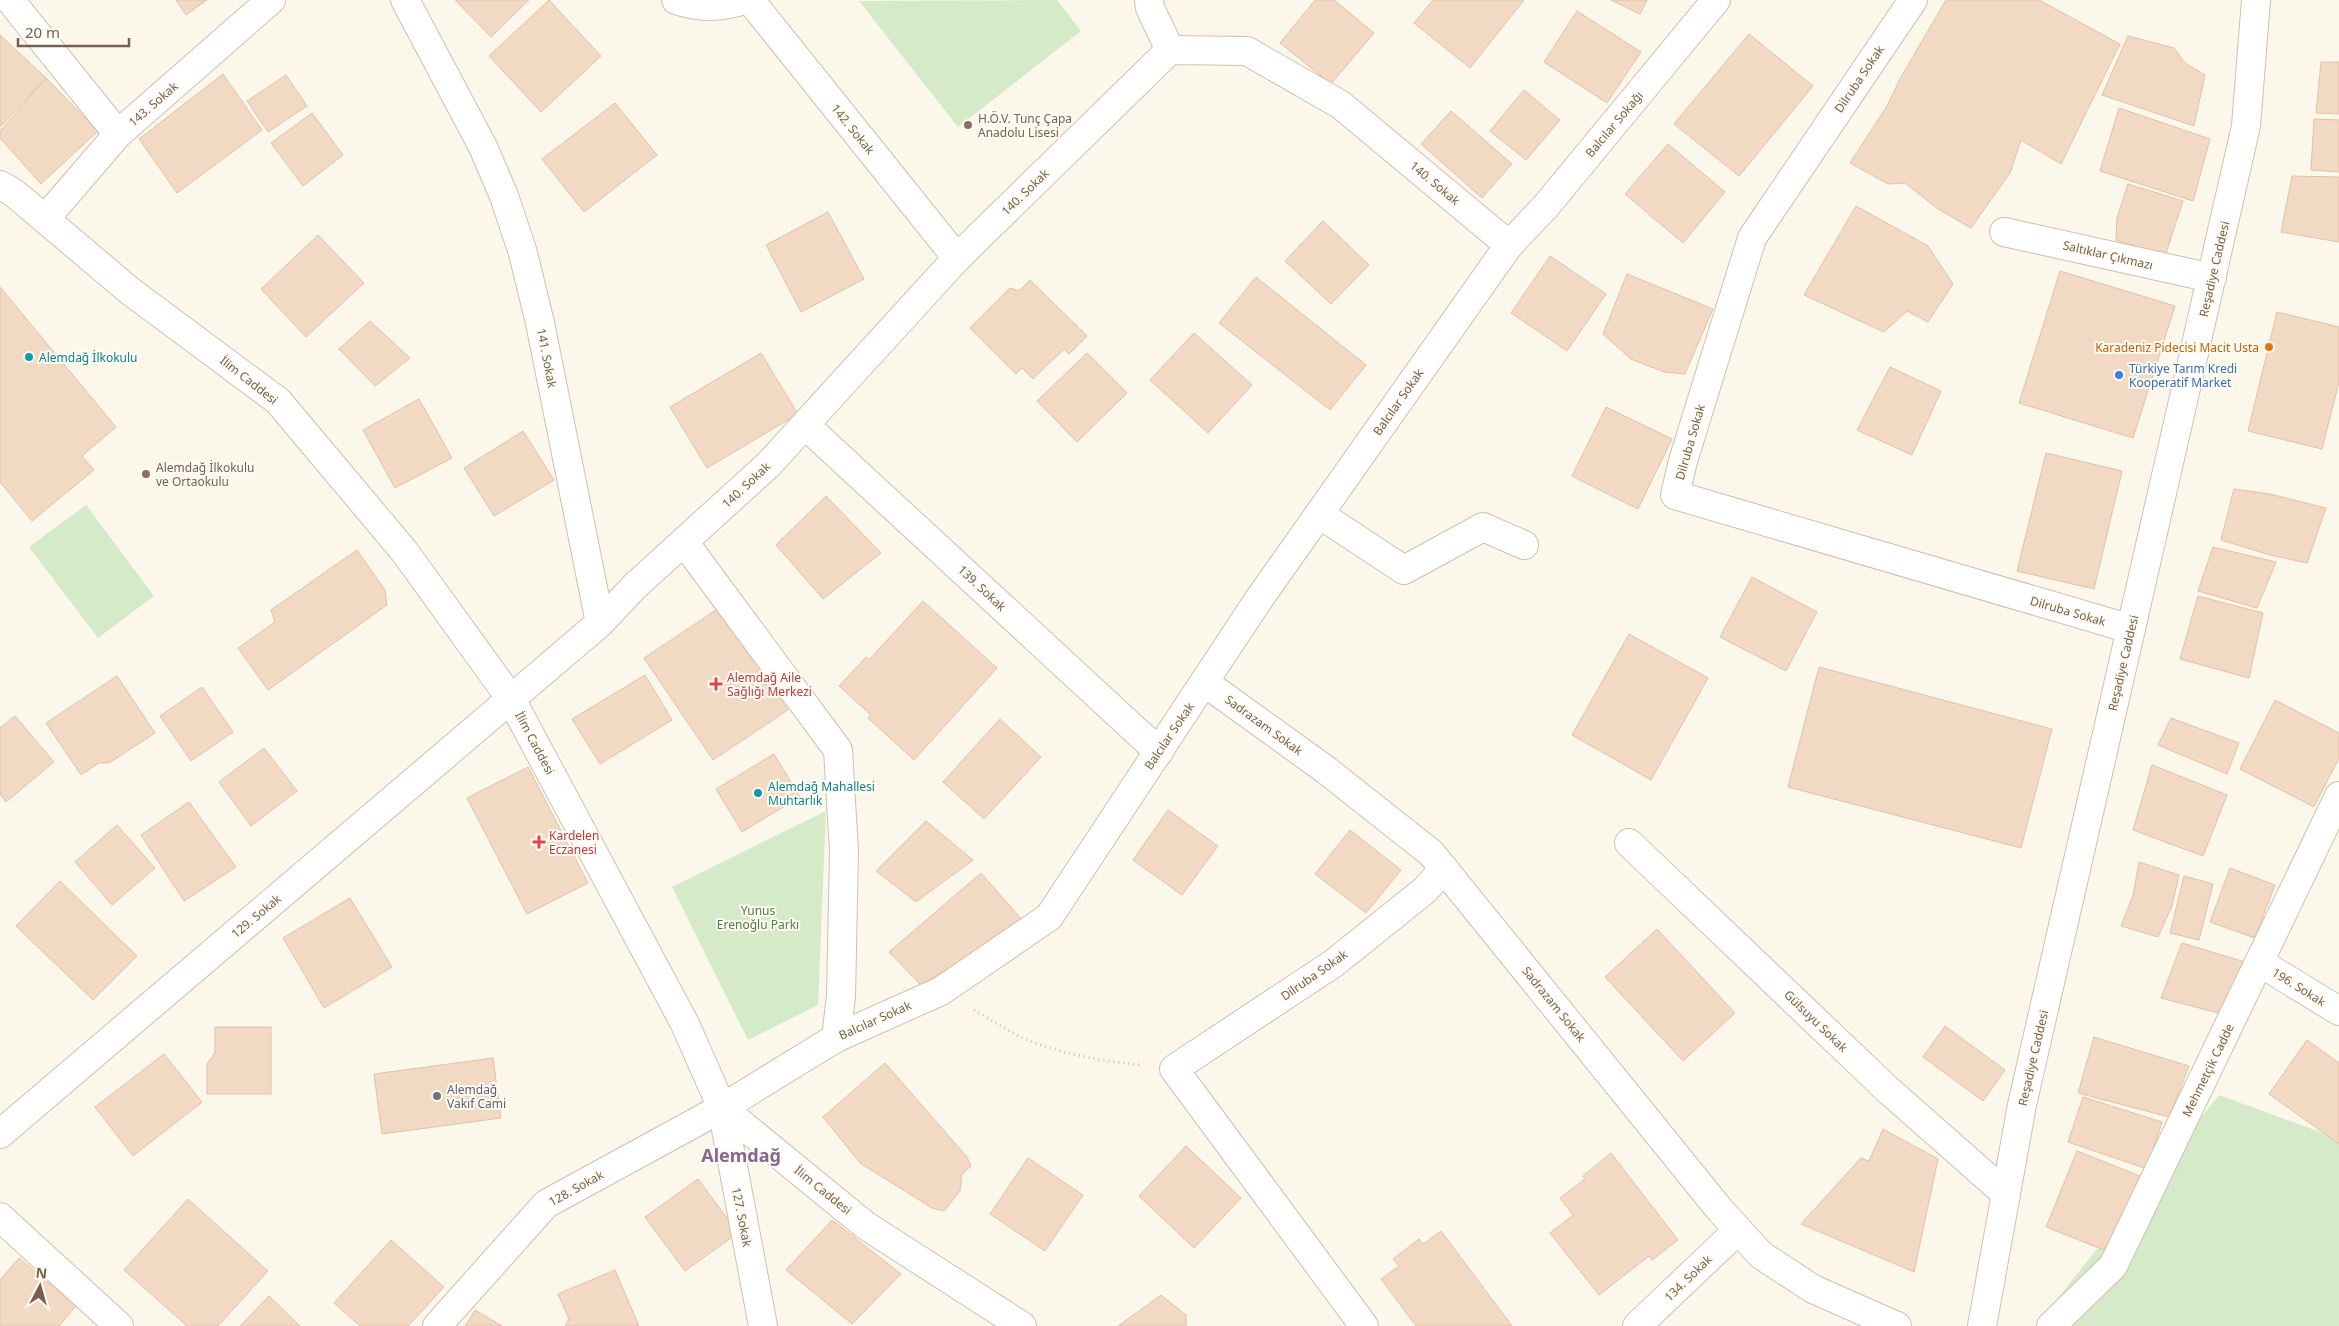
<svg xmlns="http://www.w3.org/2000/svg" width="2339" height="1326" viewBox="0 0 2339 1326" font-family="'Noto Sans',sans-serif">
<rect width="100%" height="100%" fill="#fcf7eb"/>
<!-- green -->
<g fill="#d4eac9">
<path d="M1057,0L1081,31L958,127L859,1Z"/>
<path d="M86,505L154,596L98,638L29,547Z"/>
<path d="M826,811L818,1005L748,1040L672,887Z"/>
<path d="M2219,1095L2339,1139V1326H2043V1317Z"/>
</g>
<!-- building -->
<g fill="#f1d9c4" stroke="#e3c1a5">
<path d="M176,0H207L186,15Z"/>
<path d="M455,0H529L491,37Z"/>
<path d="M549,0L601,56L541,112L489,56Z"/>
<path d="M1315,0H1334L1374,33L1331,84L1280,43Z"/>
<path d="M1433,0H1524L1470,68L1414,23Z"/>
<path d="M1611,0H1647L1640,14Z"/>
<path d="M1946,0H2039L2120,44L2061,164L2021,140L2010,173L1971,228L1938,209L1905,183L1888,184L1850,163L1887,106L1901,77Z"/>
<path d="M1577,11L1641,52L1607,103L1544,62Z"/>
<path d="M1749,34L1813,86L1739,176L1674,124Z"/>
<path d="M0,35L46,78L0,127Z"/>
<path d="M2128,36L2174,48L2185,63L2205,75L2194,126L2102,95Z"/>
<path d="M2321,62H2339V114L2316,113Z"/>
<path d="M223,74L262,130L177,193L139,139Z"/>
<path d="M286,75L307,106L268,132L247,101Z"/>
<path d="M46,78L98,131L41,184L0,138V131Z"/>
<path d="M1524,90L1560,120L1526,160L1490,131Z"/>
<path d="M615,103L657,155L584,212L542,159Z"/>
<path d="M2119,108L2210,139L2193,201L2100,171Z"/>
<path d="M1451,111L1512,164L1482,198L1421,144Z"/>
<path d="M312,113L343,155L303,186L271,143Z"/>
<path d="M2314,119L2339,120V172L2311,170Z"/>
<path d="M1668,144L1725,192L1683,243L1625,194Z"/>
<path d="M2292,176L2339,177V242L2281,232Z"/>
<path d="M2128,184L2183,201L2165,256L2116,240L2117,218Z"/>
<path d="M1856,206L1928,246L1953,284L1928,322L1907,311L1884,332L1804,295Z"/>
<path d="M828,212L864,279L801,312L766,245Z"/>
<path d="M1323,221L1369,265L1331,304L1285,261Z"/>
<path d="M318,235L364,283L306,337L261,289Z"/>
<path d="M1550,256L1606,294L1567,351L1511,313Z"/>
<path d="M2060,271L2175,306L2133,438L2019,403Z"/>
<path d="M1627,274L1713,309L1685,374L1664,372L1631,359L1603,334Z"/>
<path d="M1256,277L1366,365L1330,410L1219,323Z"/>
<path d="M1030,280L1087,336L1069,354L1064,349L1033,379L1022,368L1016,374L970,328L1010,288L1019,291Z"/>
<path d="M0,287L116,427L82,456L94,470L32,521L0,482Z"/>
<path d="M2277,312L2339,327V382L2322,449L2248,431Z"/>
<path d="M370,321L410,358L375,386L339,349Z"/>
<path d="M1194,333L1252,385L1208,433L1150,380Z"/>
<path d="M761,353L798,414L707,468L670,407Z"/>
<path d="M1087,353L1127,393L1077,442L1037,401Z"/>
<path d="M1890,367L1941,391L1912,455L1857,430Z"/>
<path d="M419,399L452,458L395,488L363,430Z"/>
<path d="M1606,407L1672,439L1638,509L1572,476Z"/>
<path d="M523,431L554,480L494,516L464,468Z"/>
<path d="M2046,453L2122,471L2094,589L2017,571Z"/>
<path d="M2234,489L2270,494L2326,508L2307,563L2270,555L2221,540Z"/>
<path d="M826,496L881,553L823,599L776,545Z"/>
<path d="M2213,547L2276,562L2257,608L2198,591Z"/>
<path d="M357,550L385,590L387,605L268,690L238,648L275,622L271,610Z"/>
<path d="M1752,577L1817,612L1786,671L1720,637Z"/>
<path d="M2198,596L2263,613L2249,678L2180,659Z"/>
<path d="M923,601L997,668L914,760L868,718L871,715L839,686L866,657L869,660Z"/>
<path d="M719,608L788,710L713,760L644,658Z"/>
<path d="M1629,634L1708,678L1651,780L1572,735Z"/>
<path d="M1819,667L2052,729L2021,848L1788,787Z"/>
<path d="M645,675L672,720L600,764L572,719Z"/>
<path d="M117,676L155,733L109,763H99L81,775L46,723Z"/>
<path d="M202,687L233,732L191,761L160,716Z"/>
<path d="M2275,700L2339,733V758L2314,807L2240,769Z"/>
<path d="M15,716L54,762L6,802L0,794V728Z"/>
<path d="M2171,718L2239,743L2227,774L2158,745Z"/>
<path d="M1000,719L1041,757L984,819L943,782Z"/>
<path d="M264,748L297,791L251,826L219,782Z"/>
<path d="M774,754L800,797L742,832L716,789Z"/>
<path d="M2152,765L2227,795L2203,856L2133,830Z"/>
<path d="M528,767L588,883L527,914L467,798Z"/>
<path d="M189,802L236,867L184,901L141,835Z"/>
<path d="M1168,810L1218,846L1182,895L1133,860Z"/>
<path d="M926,821L973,860L916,902L876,871Z"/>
<path d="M117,825L155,868L112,905L75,862Z"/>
<path d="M1350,830L1401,870L1366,913L1315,874Z"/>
<path d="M2139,862L2179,875L2172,906L2158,937L2121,926L2133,896Z"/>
<path d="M2230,868L2275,885L2255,938L2210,922Z"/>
<path d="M981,873L1024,922L921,985L889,952Z"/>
<path d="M2184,876L2213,884L2199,940L2170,933Z"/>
<path d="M60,881L137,956L93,1000L16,926Z"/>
<path d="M350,898L392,967L324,1008L283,938Z"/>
<path d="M1657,929L1735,1013L1683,1061L1605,977Z"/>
<path d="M2182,943L2245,962L2222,1014L2161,998Z"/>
<path d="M1945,1026L2005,1070L1983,1101L1923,1057Z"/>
<path d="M215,1027H271V1094H207V1064L215,1053Z"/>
<path d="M2094,1037L2189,1066L2169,1117L2078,1093Z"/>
<path d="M2307,1040L2339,1063V1144L2269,1094Z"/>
<path d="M164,1054L202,1102L133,1156L95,1107Z"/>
<path d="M493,1058L501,1118L382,1134L374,1074Z"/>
<path d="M885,1063L967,1157L971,1166L962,1174L960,1191L944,1211L932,1208L860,1163L823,1117Z"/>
<path d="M2083,1097L2162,1122L2147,1169L2068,1142Z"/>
<path d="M1883,1129L1938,1159L1914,1272L1801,1224L1861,1158L1869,1161Z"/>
<path d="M1186,1146L1241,1198L1194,1248L1139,1196Z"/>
<path d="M2077,1151L2145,1178L2114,1254L2046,1227Z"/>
<path d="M1611,1153L1678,1240L1652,1260L1649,1256L1599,1295L1550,1233L1573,1215L1560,1198L1585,1179L1583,1176Z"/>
<path d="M1028,1158L1083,1195L1045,1251L990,1214Z"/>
<path d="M698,1179L738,1233L685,1271L645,1217Z"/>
<path d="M188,1199L268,1271L218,1326H187L124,1270Z"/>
<path d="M832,1220L901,1274L852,1324L786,1270Z"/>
<path d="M1441,1231L1512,1326H1416L1381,1279L1399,1266L1393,1259L1419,1239L1423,1244Z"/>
<path d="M391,1240L444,1287L408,1326H360L334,1303Z"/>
<path d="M19,1258L76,1306L59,1326H0V1280Z"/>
<path d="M615,1270L639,1326H565L569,1319L558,1294Z"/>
<path d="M1161,1295L1186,1315V1326H1118Z"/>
<path d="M269,1296L300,1326H240Z"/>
<path d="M475,1310L502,1326H465Z"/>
</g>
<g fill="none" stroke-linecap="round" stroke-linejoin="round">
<defs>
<g id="street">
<path d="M10,0L118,134"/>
<path d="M676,0C699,8 721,8 744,0"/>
<path d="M750,0L957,258"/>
<path d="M1149,0L1150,8L1170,50"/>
<path d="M1913,0L1752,238L1683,461L1675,495L2131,629"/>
<path d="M0,185L14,193L130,291L278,401L404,551L511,699L685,1024L722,1108L865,1225L1022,1326"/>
<path d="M45,219L118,134L271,0"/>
<path d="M2004,232L2212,278"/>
<path d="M805,425L1159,752"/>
<path d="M1319,514L1404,570L1483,527L1524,545"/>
<path d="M684,542L838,750L844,851L841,996L836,1038"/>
<path d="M600,623L635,586L769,464L957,258L1170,50L1247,51L1341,105L1509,245"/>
<path d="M1204,682L1326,770L1431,853L1720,1210L1761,1255L1813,1289L1897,1326"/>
<path d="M1629,843L1887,1089L2006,1194"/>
<path d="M2259,962L2339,1011"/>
<path d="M722,1108L763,1326"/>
<path d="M0,1134L600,623L540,323L523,253L504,196L483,147L405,0"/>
<path d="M0,1217L119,1326"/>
<path d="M437,1326L546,1204L722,1108L836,1038L941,991L1049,917L1259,599L1509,245L1546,206L1716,0"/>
<path d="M1364,1326L1174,1069L1334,963L1425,890L1444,869"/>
<path d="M1637,1326L1738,1230"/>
<path d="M2051,1326L2113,1266L2339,796"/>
</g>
<path id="secondary" d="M1982,1326L2022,1105L2246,126L2256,0"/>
</defs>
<!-- street casing -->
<use href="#street" stroke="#cec0b0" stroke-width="30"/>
<!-- secondary casing -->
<use href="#secondary" stroke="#d1c1ae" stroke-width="30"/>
<!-- path -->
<path stroke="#d6bda6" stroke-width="3" stroke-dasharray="1 4" stroke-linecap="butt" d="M974,1010C990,1019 1005,1029 1021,1037C1059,1054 1102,1061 1142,1065"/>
<!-- street -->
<use href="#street" stroke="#fff" stroke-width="28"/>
<!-- secondary -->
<use href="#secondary" stroke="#fff" stroke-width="28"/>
</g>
<!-- markers -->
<g fill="#8d6e63" stroke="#fefbf2" stroke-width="2">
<circle cx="968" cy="125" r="5"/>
<circle cx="146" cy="474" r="5"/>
</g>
<circle fill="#e8710a" stroke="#fefbf2" stroke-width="2" cx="2269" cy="347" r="5"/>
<g fill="#0f9aa8" stroke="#fefbf2" stroke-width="2">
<circle cx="29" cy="357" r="5"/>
<circle cx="758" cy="793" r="5"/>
</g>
<circle fill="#3f7fe0" stroke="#fefbf2" stroke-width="2" cx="2119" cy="375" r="5"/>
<g fill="#e0444e" stroke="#fefbf2" stroke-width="2">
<path d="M713.5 676.5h5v5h5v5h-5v5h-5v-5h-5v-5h5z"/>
<path d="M536.5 834.5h5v5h5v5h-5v5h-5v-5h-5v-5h5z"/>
</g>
<circle fill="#6b7280" stroke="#fefbf2" stroke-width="2" cx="437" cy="1096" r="5"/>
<g text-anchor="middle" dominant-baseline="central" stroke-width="4" stroke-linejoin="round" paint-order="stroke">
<!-- street labels -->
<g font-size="12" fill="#77604e" stroke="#fefbf2">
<text transform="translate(1859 79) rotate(-56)">Dilruba Sokak</text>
<text transform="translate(153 104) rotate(-41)">143. Sokak</text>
<text transform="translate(1614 124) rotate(-50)">Balcılar Sokağı</text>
<text transform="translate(853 129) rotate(51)">142. Sokak</text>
<text transform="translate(1435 183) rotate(40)">140. Sokak</text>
<text transform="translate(1025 192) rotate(-44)">140. Sokak</text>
<text transform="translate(2108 255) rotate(13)">Saltıklar Çıkmazı</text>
<text transform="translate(2214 269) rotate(-77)">Reşadiye Caddesi</text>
<text transform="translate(547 358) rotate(79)">141. Sokak</text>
<text transform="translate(249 380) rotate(38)">İlim Caddesi</text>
<text transform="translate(1398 402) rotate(-55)">Balcılar Sokak</text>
<text transform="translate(1690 442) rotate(-74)">Dilruba Sokak</text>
<text transform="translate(746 485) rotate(-43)">140. Sokak</text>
<text transform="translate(982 588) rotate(43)">139. Sokak</text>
<text transform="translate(2068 611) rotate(16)">Dilruba Sokak</text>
<text transform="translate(2123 663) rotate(-77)">Reşadiye Caddesi</text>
<text transform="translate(1264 725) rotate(36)">Sadrazam Sokak</text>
<text transform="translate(1169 736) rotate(-56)">Balcılar Sokak</text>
<text transform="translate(535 743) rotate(62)">İlim Caddesi</text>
<text transform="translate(256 916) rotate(-40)">129. Sokak</text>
<text transform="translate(1314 975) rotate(-35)">Dilruba Sokak</text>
<text transform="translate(2299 987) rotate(32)">196. Sokak</text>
<text transform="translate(1554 1004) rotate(51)">Sadrazam Sokak</text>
<text transform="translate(875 1020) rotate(-24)">Balcılar Sokak</text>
<text transform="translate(1816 1021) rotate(44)">Gülsuyu Sokak</text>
<text transform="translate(2033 1058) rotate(-77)">Reşadiye Caddesi</text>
<text transform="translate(2208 1070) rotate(-64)">Mehmetçik Cadde</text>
<text transform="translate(576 1188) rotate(-29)">128. Sokak</text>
<text transform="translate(823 1190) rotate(39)">İlim Caddesi</text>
<text transform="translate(742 1217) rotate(79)">127. Sokak</text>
<text transform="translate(1688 1278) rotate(-44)">134. Sokak</text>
</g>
<!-- education labels -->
<g font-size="12" fill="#785e54" stroke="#fefbf2" text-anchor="start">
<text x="978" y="118">H.Ö.V. Tunç Çapa<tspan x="978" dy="14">Anadolu Lisesi</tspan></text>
<text x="156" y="467">Alemdağ İlkokulu<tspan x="156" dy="14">ve Ortaokulu</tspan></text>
</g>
<!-- food labels -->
<g font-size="12" fill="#c56008" stroke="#fefbf2" text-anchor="end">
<text x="2259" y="347">Karadeniz Pidecisi Macit Usta</text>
</g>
<!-- culture labels -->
<g font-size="12" fill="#0d838f" stroke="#fefbf2" text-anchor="start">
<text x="39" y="357">Alemdağ İlkokulu</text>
<text x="768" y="786">Alemdağ Mahallesi<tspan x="768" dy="14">Muhtarlık</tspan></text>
</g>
<!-- shop labels -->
<g font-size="12" fill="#366cbe" stroke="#fefbf2" text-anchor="start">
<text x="2129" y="368">Türkiye Tarım Kredi<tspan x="2129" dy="14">Kooperatif Market</tspan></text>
</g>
<!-- health labels -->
<g font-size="12" fill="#be3a42" stroke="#fefbf2" text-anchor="start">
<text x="727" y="677">Alemdağ Aile<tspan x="727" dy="14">Sağlığı Merkezi</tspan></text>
<text x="549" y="835">Kardelen<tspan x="549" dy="14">Eczanesi</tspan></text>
</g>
<!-- park labels -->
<g font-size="12" fill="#527c46" stroke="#fefbf2">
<text x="758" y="910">Yunus<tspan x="758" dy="14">Erenoğlu Parkı</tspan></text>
</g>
<!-- worship labels -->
<g font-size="12" fill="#5b616d" stroke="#fefbf2" text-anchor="start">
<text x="447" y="1089">Alemdağ<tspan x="447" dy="14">Vakıf Cami</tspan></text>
</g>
<!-- district labels -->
<g font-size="18" font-weight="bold" fill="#876692" stroke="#fefbf2">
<text x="741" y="1155">Alemdağ</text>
</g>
</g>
<!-- north arrow -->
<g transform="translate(40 1286) rotate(6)" stroke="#fefbf2" stroke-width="4" paint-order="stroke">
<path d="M0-4L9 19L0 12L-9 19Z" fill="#77604e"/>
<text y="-8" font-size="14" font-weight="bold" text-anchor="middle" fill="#77604e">N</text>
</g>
<!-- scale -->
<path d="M18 38v8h111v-8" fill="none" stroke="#77604e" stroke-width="2.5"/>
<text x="25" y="38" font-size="15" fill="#77604e" stroke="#fefbf2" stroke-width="4" paint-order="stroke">20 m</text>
</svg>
